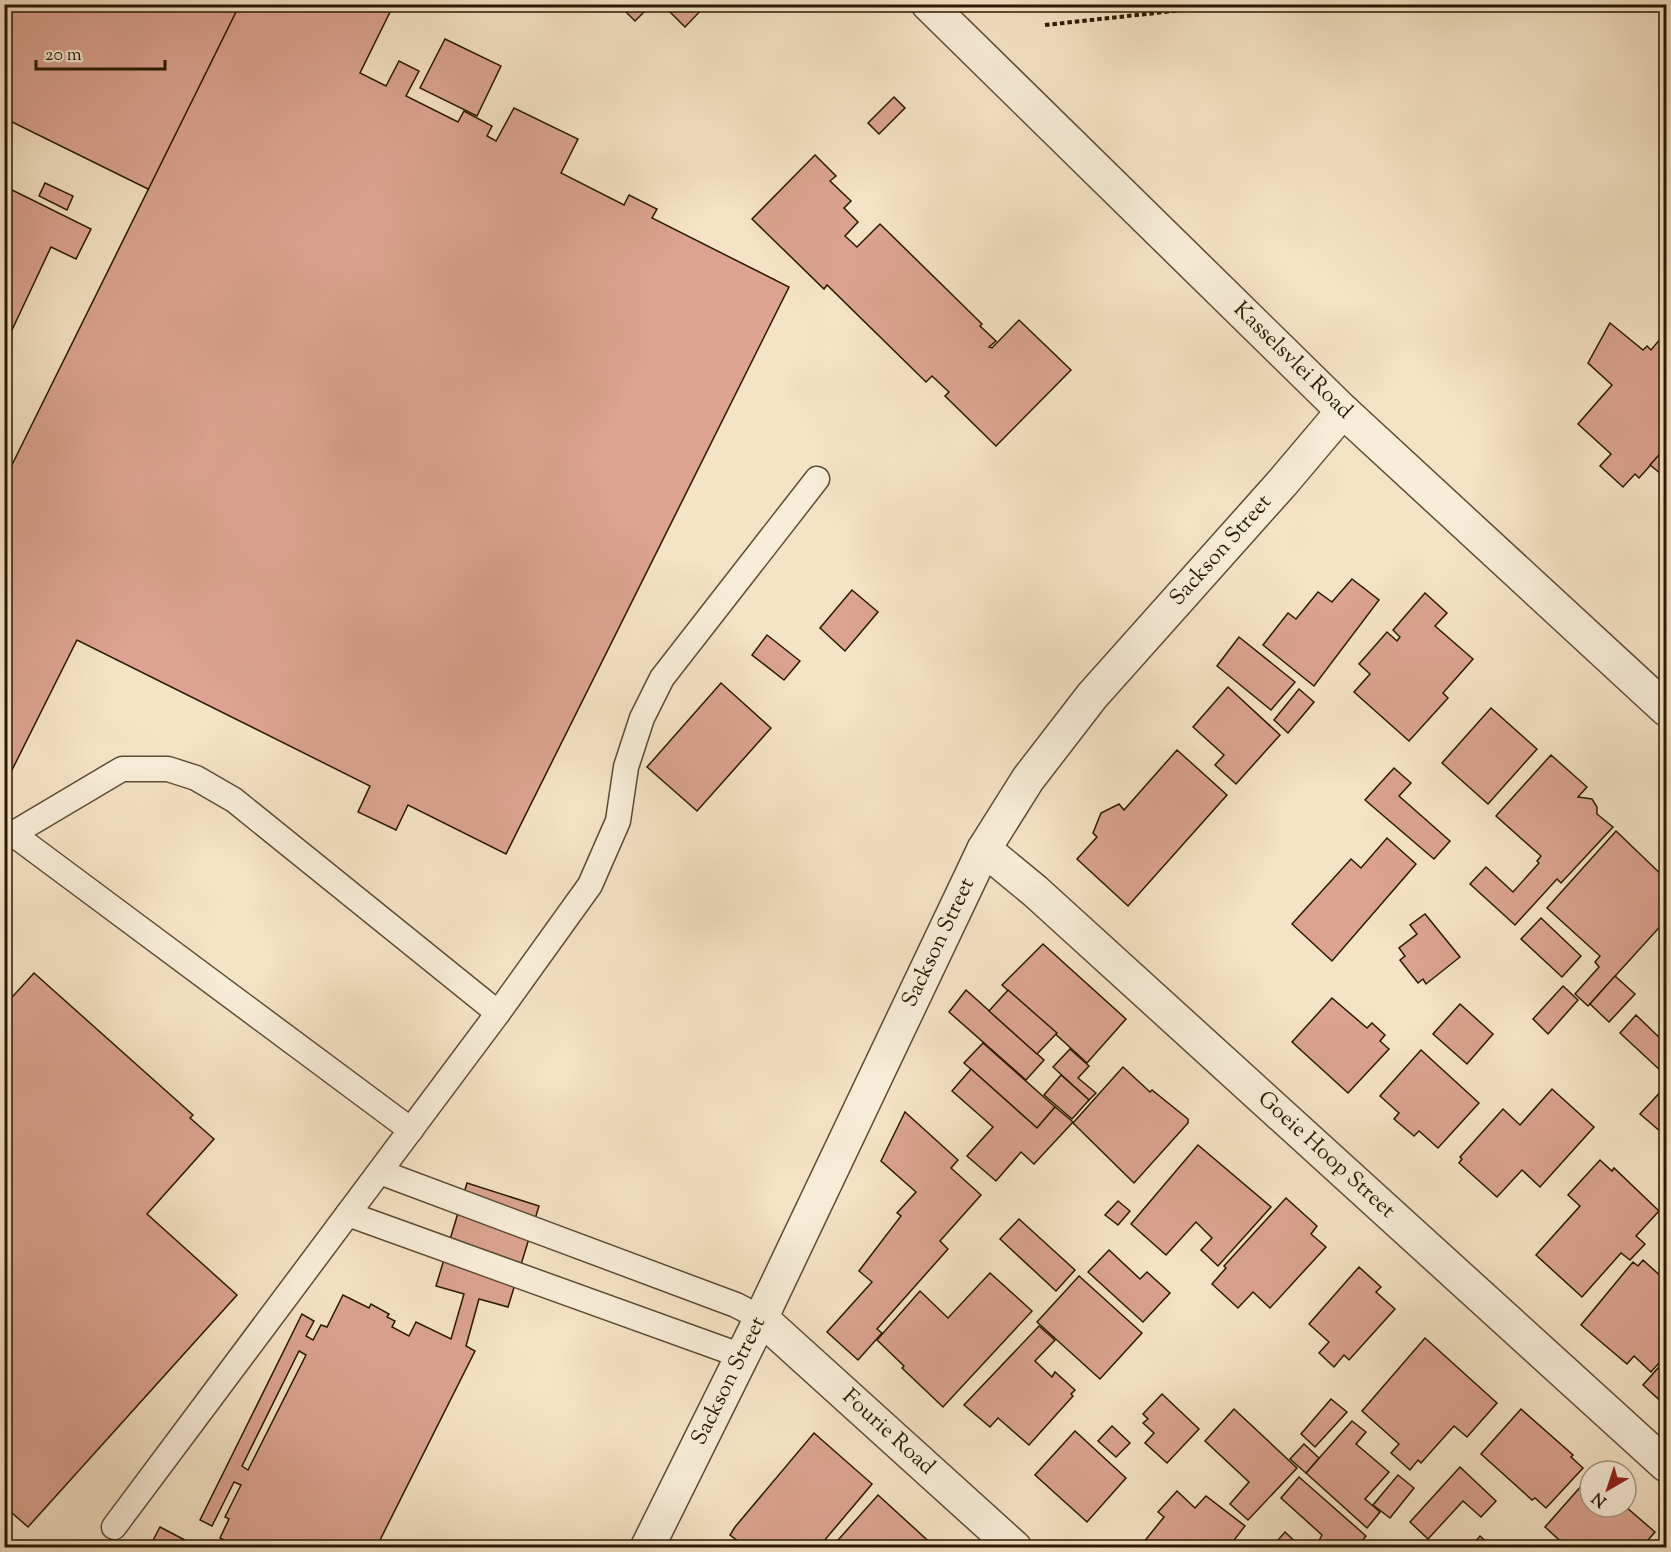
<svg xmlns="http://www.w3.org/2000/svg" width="1671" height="1552" viewBox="0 0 1671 1552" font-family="'Sorts Mill Goudy',serif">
<rect width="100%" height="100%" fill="#f5e3c5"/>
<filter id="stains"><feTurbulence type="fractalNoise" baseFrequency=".00333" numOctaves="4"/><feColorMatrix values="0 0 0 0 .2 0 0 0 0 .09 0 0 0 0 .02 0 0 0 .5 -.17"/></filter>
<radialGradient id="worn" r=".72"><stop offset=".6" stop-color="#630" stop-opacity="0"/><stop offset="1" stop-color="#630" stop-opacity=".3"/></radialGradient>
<!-- building -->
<g fill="#dba390" stroke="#281902" stroke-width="1.5" fill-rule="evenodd">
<path d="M4,4H240L150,190L4,118Z"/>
<path d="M240,4H394L360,73L386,86L399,61L419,71L406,96L458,122L464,111L492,126L487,136L496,141L514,108L578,139L561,173L624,205L629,195L657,209L652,218L789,287L506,854L408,805L396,830L358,812L370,786L77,640L4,786V481Z"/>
<path d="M618,4H652L635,21Z"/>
<path d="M662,4H707L685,27Z"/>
<path d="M445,39L501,66L477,116L420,88Z"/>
<path d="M894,97L905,108L879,134L868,123Z"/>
<path d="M815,155L836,176L830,181L851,201L844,208L858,222L845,236L857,247L880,224L982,324L980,326L996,341L989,347L992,348L1019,320L1071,370L996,446L945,396L949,392L932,376L926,382L827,285L824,289L752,219Z"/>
<path d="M45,183L73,196L67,210L39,196Z"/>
<path d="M4,186L91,229L76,259L51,247L4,347Z"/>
<path d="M1610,323L1643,350L1647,346L1651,350L1666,332V439L1660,445L1665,449L1639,478L1635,474L1623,487L1600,466L1611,454L1578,424L1612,385L1588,363Z"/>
<path d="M1666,447V486L1662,482L1666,478L1650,465Z"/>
<path d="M1352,579L1379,600L1314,686L1263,645L1288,613L1296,619L1318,592L1332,602Z"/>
<path d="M852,590L878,612L845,651L820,628Z"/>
<path d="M1425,593L1447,613L1435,626L1473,659L1443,693L1448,698L1409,741L1354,692L1370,674L1359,664L1387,632L1397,641L1400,637L1393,630Z"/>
<path d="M767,635L800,661L784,680L752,655Z"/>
<path d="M1239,637L1295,682L1271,710L1217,666Z"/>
<path d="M721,683L771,728L697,811L647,767Z"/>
<path d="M1228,687L1280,735L1236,784L1215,765L1224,755L1193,727Z"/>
<path d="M1299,689L1314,702L1288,733L1274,720Z"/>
<path d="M1491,708L1537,749L1488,804L1442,763Z"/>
<path d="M1177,750L1227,795L1128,906L1077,859L1097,837L1093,833L1101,813L1119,804L1124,810Z"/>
<path d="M1551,755L1587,787L1578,797L1592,799L1597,807V814L1613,827L1561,883L1557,879L1515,925L1470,884L1486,867L1513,892L1539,863L1537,861L1541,856L1496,816Z"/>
<path d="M1394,768L1411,783L1399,796L1450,841L1434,859L1365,800Z"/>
<path d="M1616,831L1666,879V920L1588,1006L1575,994L1599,967L1595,962L1600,956L1547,908Z"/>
<path d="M1387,838L1416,864L1332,961L1292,924L1351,859L1361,868Z"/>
<path d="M1425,914L1460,957L1426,984L1423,979L1418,983L1400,960L1405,956L1399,948L1417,934L1410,925Z"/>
<path d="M1541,918L1581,956L1562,977L1521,939Z"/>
<path d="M1043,944L1126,1019L1087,1063L1002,985Z"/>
<path d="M34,973L193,1115L190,1118L214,1139L147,1214L237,1295L28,1527L4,1506V1006Z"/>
<path d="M1615,976L1635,994L1609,1022L1590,1004Z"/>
<path d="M1563,986L1578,1000L1548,1034L1533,1019Z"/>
<path d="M966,990L1044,1060L1026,1080L949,1012Z"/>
<path d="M1008,990L1057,1033L1037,1054L989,1011Z"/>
<path d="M1332,998L1367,1028L1372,1023L1385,1035L1380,1041L1389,1049L1348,1093L1292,1042Z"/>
<path d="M1460,1004L1493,1034L1467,1064L1433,1034Z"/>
<path d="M1636,1015L1666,1044V1067L1662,1072L1620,1033Z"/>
<path d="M983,1043L1055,1107L1037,1128L964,1063Z"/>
<path d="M1070,1049L1089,1066L1078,1078L1096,1093L1089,1100L1053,1067Z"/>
<path d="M1421,1050L1479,1103L1438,1148L1419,1131L1414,1136L1394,1119L1399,1113L1380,1096Z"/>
<path d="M1123,1067L1150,1092L1152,1090L1188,1119V1123L1134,1183L1073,1123Z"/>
<path d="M971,1069L1037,1128L1055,1107L1073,1122L1034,1164L1021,1152L996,1181L967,1156L993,1127L952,1091Z"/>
<path d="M1061,1075L1089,1100L1072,1119L1044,1095Z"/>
<path d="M1666,1086V1127L1661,1132L1640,1114Z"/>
<path d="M1552,1089L1594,1127L1540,1187L1522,1170L1497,1197L1459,1163L1462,1159L1460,1157L1503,1109L1520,1125Z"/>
<path d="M905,1112L958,1160L951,1168L981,1195L940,1241L948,1249L877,1329L882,1333L858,1360L827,1332L872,1282L859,1271L901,1216L897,1213L916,1192L881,1161Z"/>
<path d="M1198,1145L1271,1207L1218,1266L1201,1250L1212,1238L1196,1222L1166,1255L1131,1224Z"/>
<path d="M1600,1160L1612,1171L1614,1168L1659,1211L1636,1236L1645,1244L1630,1260L1621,1253L1582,1297L1536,1255L1580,1206L1568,1195Z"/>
<path d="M467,1183L539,1206L508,1307L479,1299L466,1346L475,1351L376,1548H239L220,1538L229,1519L225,1517L241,1485L234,1482L212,1526L200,1520L302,1314L314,1321L306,1336L313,1340L321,1325L327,1327L343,1295L369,1308L371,1304L389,1314L387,1317L395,1321L392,1327L409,1336L416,1322L451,1339L464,1294L436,1286ZM299,1351L306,1355L248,1470L242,1466Z"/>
<path d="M1286,1198L1317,1226L1311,1234L1326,1247L1270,1308L1253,1292L1238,1308L1212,1284L1226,1268L1224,1266Z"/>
<path d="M1118,1201L1130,1211L1118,1225L1105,1215Z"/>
<path d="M1019,1219L1075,1270L1056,1291L1000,1239Z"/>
<path d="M1109,1250L1140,1279L1147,1272L1170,1293L1143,1322L1088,1272Z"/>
<path d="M1643,1260L1666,1281V1355L1651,1372L1634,1356L1627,1364L1581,1325L1633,1262L1638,1266Z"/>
<path d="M1359,1267L1381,1287L1376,1292L1395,1309L1349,1360L1344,1355L1334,1367L1319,1353L1329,1342L1309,1324Z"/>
<path d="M990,1273L1032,1311L943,1407L902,1368L904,1366L877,1340L920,1291L948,1318Z"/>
<path d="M1079,1276L1142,1333L1100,1379L1037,1322Z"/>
<path d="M1039,1326L1055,1340L1035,1361L1052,1377L1055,1372L1075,1390L1071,1394L1073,1396L1029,1445L998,1418L990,1427L964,1405Z"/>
<path d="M1425,1338L1497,1403L1467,1437L1454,1426L1421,1463L1418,1460L1410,1470L1391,1453L1399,1444L1362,1411Z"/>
<path d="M1666,1359V1406L1643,1385Z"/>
<path d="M1162,1394L1199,1429L1167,1463L1145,1443L1154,1433L1143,1423L1148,1419L1143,1414Z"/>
<path d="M1331,1399L1347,1412L1315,1447L1301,1434Z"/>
<path d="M1234,1409L1297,1468L1248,1520L1230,1504L1249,1482L1205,1441Z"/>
<path d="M1521,1409L1573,1455L1571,1457L1583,1468L1546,1508L1535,1498L1532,1500L1481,1454Z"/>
<path d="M1352,1421L1366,1432L1356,1444L1389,1472L1365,1499L1380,1512L1367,1528L1306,1473Z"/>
<path d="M1112,1426L1130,1443L1116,1457L1098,1441Z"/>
<path d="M1075,1431L1126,1478L1087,1522L1035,1475Z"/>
<path d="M814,1433L872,1484L818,1548H741L743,1545L730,1535L735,1527Z"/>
<path d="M1304,1444L1319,1458L1306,1473L1290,1459Z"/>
<path d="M1460,1467L1496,1501L1481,1517L1463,1501L1428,1539L1410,1522Z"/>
<path d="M1398,1475L1414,1488L1390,1518L1373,1505Z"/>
<path d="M1590,1476V1507H1626L1655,1532L1641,1548H1568L1545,1527Z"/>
<path d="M1299,1477L1366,1536L1356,1548H1315L1322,1535L1281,1498Z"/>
<path d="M1177,1491L1195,1508L1206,1496L1245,1526L1228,1548H1139L1164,1517L1158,1512Z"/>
<path d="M878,1495L936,1548H831Z"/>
<path d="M160,1527L200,1548H149Z"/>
<path d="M1285,1532L1302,1548H1271Z"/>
<path d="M1480,1536L1493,1548H1470Z"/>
</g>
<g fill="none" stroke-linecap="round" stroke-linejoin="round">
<defs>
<g id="service">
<path d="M13,834L411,1130"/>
<path d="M4,839L122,769H168L196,778L234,800L498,1013"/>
<path d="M380,1172L736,1305L761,1318"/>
<path d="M348,1214L742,1356"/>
<path d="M114,1527L498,1013L590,885L618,821L626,767L642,718L662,678L817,479"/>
</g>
<g id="minor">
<path id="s1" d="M984,849L1035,891L1666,1465"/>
<path id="s2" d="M761,1318L1015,1548"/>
<path id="s3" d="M647,1548L761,1318L984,849L1028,779L1092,696L1283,482L1343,411"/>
</g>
<g id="tertiary">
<path id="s4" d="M928,4L1343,411L1666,709"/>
</g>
</defs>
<!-- service casing -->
<use href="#service" stroke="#5b4c33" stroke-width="27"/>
<!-- minor casing -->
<use href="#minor" stroke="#5b4c33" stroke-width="36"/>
<!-- tertiary casing -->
<use href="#tertiary" stroke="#5b4c33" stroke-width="36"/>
<!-- path -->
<path stroke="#281902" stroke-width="4" stroke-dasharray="4.5 3" stroke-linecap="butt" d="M1045,25L1238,4"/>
<!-- service -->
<use href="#service" stroke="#f8edd9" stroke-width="24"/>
<!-- minor -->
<use href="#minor" stroke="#f8edd9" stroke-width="33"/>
<!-- tertiary -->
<use href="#tertiary" stroke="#f8edd9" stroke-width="33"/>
</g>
<g text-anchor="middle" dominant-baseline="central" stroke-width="6" stroke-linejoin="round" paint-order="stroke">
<!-- street labels -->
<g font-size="22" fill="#281902" stroke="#f8edd9">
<text stroke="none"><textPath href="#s4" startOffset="510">Kasselsvlei Road</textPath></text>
<text stroke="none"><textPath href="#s3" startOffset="1158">Sackson Street</textPath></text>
<text stroke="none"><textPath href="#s3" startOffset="672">Sackson Street</textPath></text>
<text stroke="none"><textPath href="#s1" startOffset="459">Goeie Hoop Street</textPath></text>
<text stroke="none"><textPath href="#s3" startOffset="186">Sackson Street</textPath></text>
<text stroke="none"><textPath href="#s2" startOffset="171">Fourie Road</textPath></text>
</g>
</g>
<!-- margin -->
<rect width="1671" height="1552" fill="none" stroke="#f5e3c5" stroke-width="24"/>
<rect x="6" y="6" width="1659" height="1540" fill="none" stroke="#281902" stroke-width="3"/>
<rect x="12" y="12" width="1647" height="1528" fill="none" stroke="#281902" stroke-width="1.5"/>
<!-- north arrow -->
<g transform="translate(1608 1489) rotate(219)"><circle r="28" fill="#f8edd9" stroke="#a59883" stroke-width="1.5"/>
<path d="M0-4.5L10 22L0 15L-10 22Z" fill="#8f2418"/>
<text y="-9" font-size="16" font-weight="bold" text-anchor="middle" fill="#281902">N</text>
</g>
<!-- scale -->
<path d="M36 60v9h129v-9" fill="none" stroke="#281902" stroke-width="3"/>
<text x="45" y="60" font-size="18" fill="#281902" stroke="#f8edd9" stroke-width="4.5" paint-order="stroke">20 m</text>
<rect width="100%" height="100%" filter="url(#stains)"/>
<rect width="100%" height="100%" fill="url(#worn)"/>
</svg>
